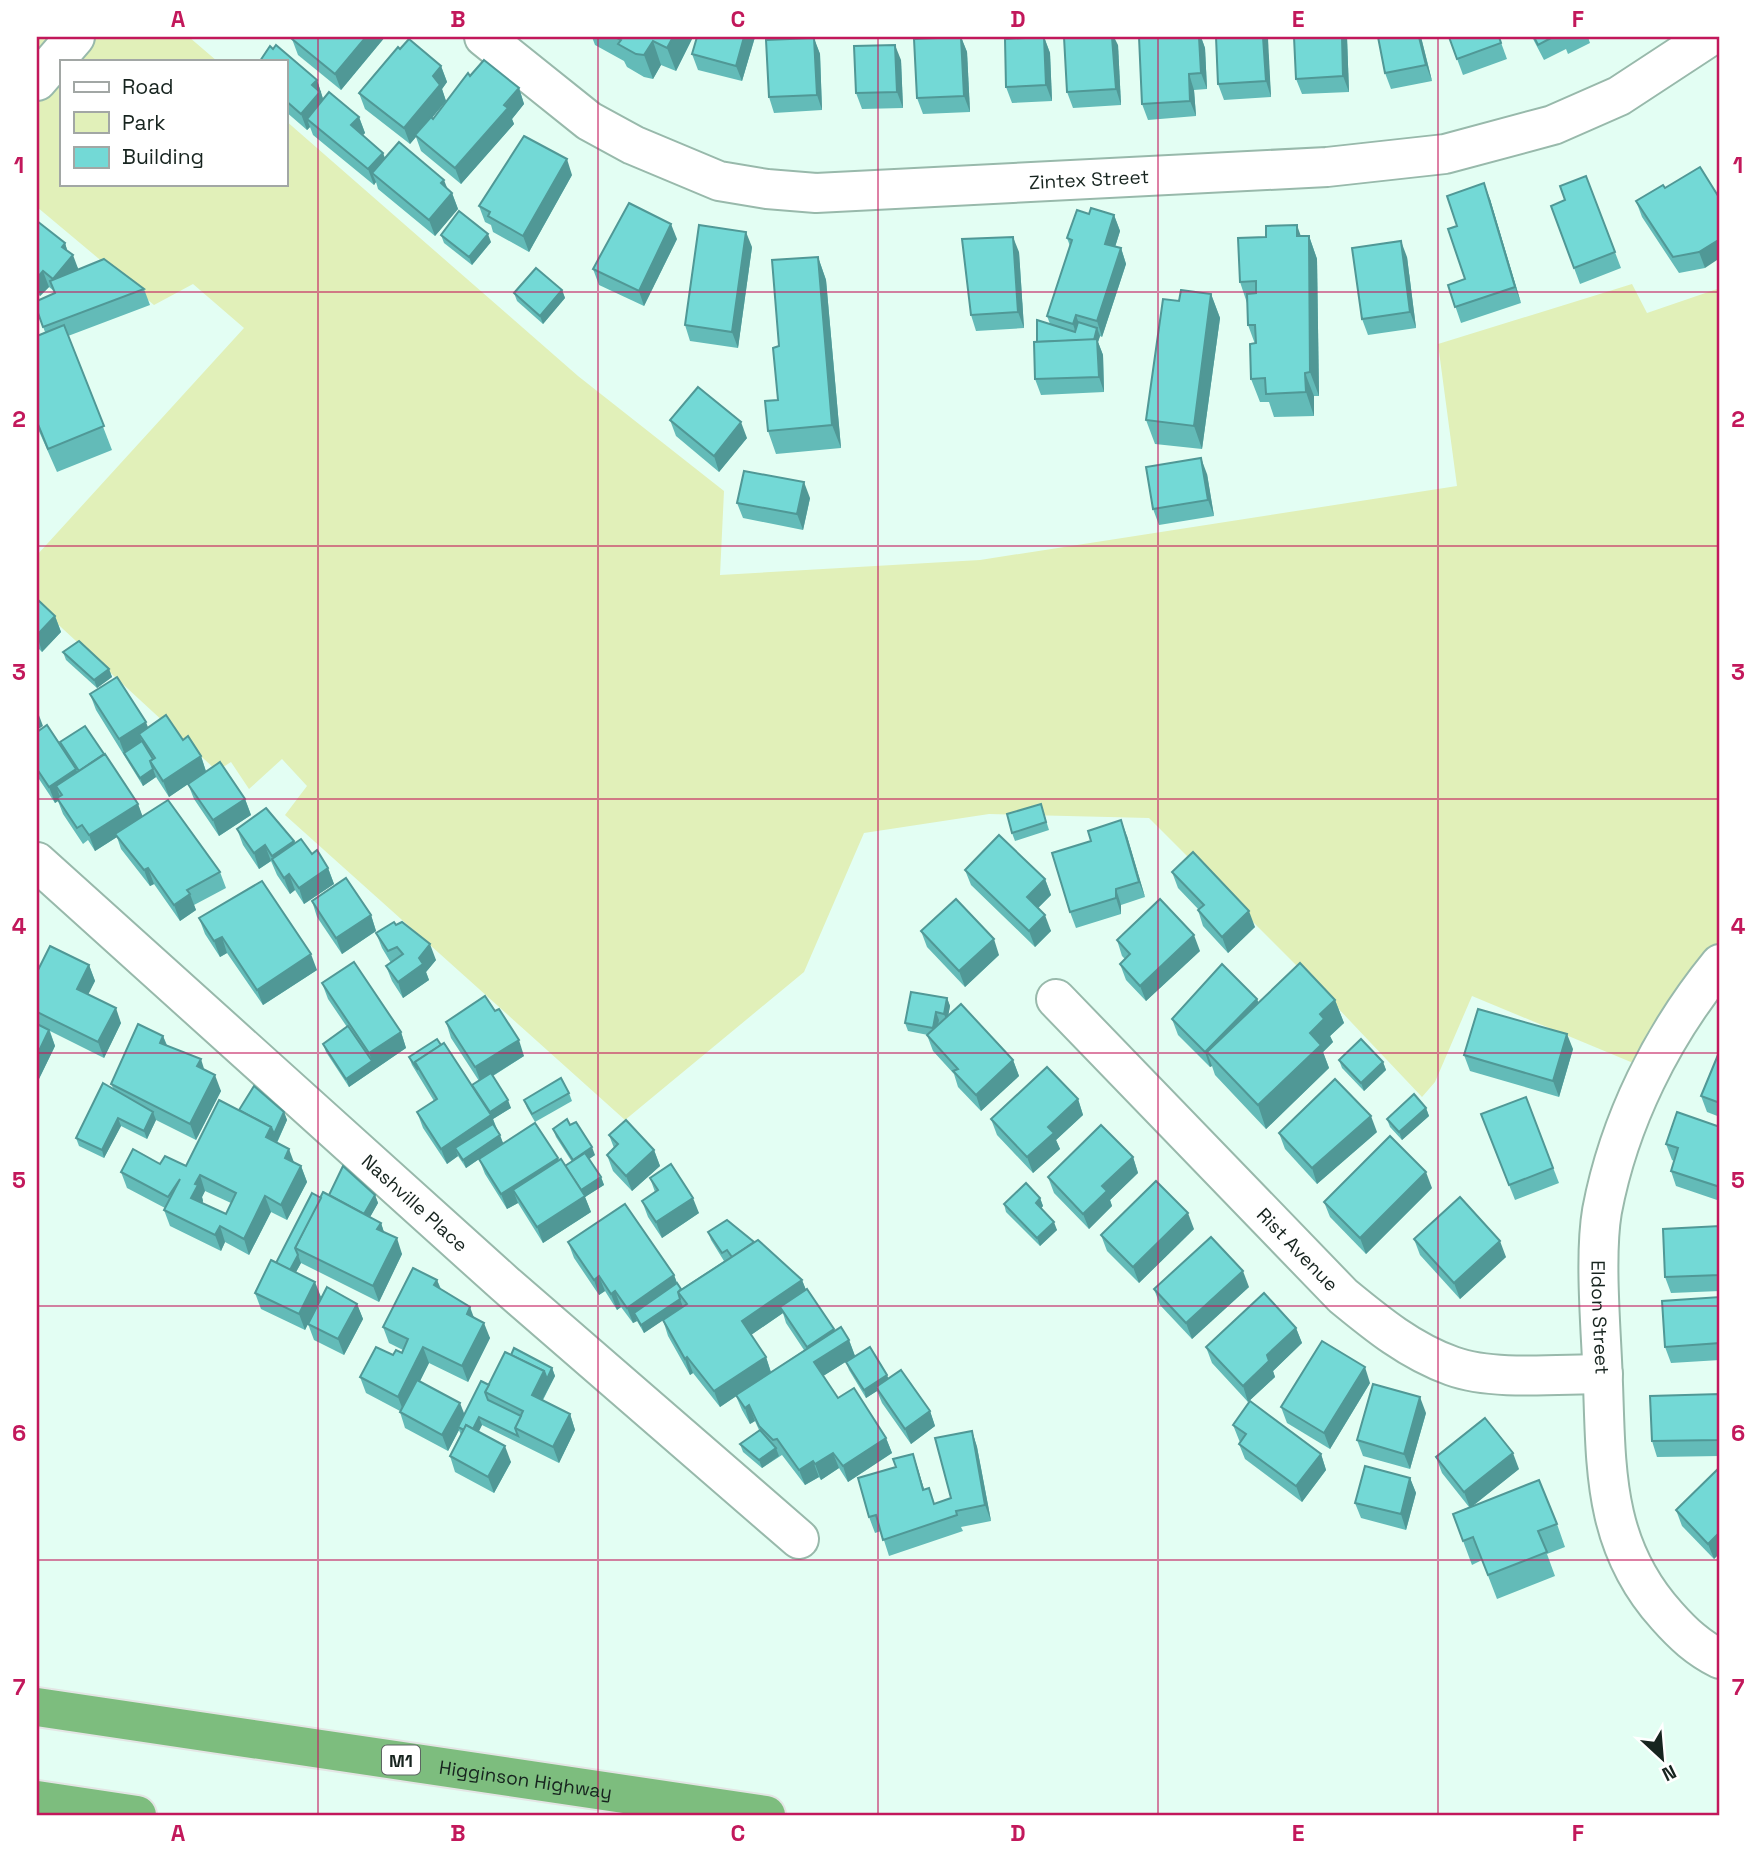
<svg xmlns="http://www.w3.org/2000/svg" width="1757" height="1852" viewBox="0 0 1757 1852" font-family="'Space Grotesk',sans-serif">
<rect width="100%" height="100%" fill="#e3fef3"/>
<!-- green -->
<path fill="#e1f0b9" d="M37,37H189L217,61H61V184H285V120L578,376L724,491L720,575L980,560L1457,486L1438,344L1632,284L1647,313L1720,288V966L1650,1070L1472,996L1435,1082L1422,1097L1316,985L1149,818L989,814L864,833L804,972L625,1120L285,815L307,786L282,759L249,789L231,762L217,771L37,605V555L244,328L193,284L154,305L37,207Z"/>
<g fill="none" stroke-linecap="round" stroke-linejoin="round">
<defs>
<g id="minor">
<path id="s1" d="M484,37L589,121L633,145L719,181L767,189L816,193L1327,167L1445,154L1553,125L1619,96L1709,37"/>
<path d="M37,81L75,37"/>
<path id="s2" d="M37,862L505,1284L799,1539"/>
<path id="s3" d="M1720,964C1662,1035 1619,1121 1602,1211C1595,1252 1600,1318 1602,1360C1607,1456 1598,1540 1667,1616C1683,1634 1698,1648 1720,1659"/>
<path id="s4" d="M1056,999L1343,1296C1377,1324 1410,1351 1452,1366C1493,1381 1558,1374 1603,1374"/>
</g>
<g id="highway">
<path id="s5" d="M37,1707L766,1815"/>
<path d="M37,1800L137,1815"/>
</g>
</defs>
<!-- minor casing -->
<use href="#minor" stroke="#98b9ab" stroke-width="42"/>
<!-- highway casing -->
<use href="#highway" stroke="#e3e5e4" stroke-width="42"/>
<!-- minor -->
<use href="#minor" stroke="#fff" stroke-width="38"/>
<!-- highway -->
<use href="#highway" stroke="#7dbd7e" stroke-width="38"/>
</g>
<!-- wall -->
<g fill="#63bbb8" fill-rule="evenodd">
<path d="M294,37H385L341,90L298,55L292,39Z"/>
<path d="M592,37H693L676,71L661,65L653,79L644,77L627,67L624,61L595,45Z"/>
<path d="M697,37H755L742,81L698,70L692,54Z"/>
<path d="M794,37H833L814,39L820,54L822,110L774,113L769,97L794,39Z"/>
<path d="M961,37L967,52L970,112L923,114L917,98Z"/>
<path d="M1044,37L1050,53L1052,101L1012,103L1006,87Z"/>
<path d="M1139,37H1201L1205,48L1207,89L1194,90L1196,116L1148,120L1142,104Z"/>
<path d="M1216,37H1267L1271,97L1224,100L1218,84Z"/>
<path d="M1294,37H1347L1349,92L1302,94L1296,79Z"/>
<path d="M1378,37H1421L1432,81L1391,89L1385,73Z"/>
<path d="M1449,37H1499L1507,59L1463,75Z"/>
<path d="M1532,37H1588L1590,43L1568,54L1566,49L1544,60Z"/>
<path d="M1118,45L1121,105L1073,108L1067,92Z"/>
<path d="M273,49L317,80L323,99L359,117L365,133L363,135L383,153L385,158L448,189L452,193L458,209L435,236L378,189L376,182L374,185L313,135L310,127L307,130L285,111V61Z"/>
<path d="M400,49L441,66L447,82L442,89L446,101L432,118L433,119L470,76L519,88L524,104L512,119L514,124L461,184L421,151L416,137L410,144L365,109L359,93Z"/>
<path d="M901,60L903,108L862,109L856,93Z"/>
<path d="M1700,167L1705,268L1679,273L1642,217L1636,201L1665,188Z"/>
<path d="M572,175L529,252L493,232L491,225L485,222L479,206Z"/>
<path d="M1586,176L1621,268L1580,284L1551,206L1565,200Z"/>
<path d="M1490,199L1521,303L1461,323L1448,285L1465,279L1457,226Z"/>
<path d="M1089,214L1114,215L1120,231L1115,247L1121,248L1126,264L1102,337L1100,336L1098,342L1103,355L1104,392L1041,395L1035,379L1037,342L1050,324L1047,316L1070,246L1067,238Z"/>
<path d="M37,221L65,243L67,250L79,270L144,289L150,305L68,336L112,450L57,472L38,429L37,430V336L45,332L37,311L55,293L54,291L49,287L40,296L37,293Z"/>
<path d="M441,235L491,242L472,265L444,243Z"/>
<path d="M1301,236H1309L1317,259L1319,396H1314V416L1274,417L1269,402H1260L1251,379L1255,344L1248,325L1247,303L1240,282Z"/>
<path d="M677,239L644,306L599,285L593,269Z"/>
<path d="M752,247L738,348L690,341L685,325Z"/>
<path d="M1019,252L1024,328L976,331L971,315Z"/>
<path d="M818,257L826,280L841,448L776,454L768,431L778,400L779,346Z"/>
<path d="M1407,257L1416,328L1368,335L1362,319Z"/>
<path d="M562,290L565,298L543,324L517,301L514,293Z"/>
<path d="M1211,294L1220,318L1202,449L1155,444L1146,420Z"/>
<path d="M670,420L747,438L719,472L676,436Z"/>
<path d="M1207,474L1214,516L1159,525L1153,509Z"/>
<path d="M810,498L803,530L743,518L737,503Z"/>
<path d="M37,599L55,616L61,632L42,652L37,647Z"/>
<path d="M63,652L109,669L112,677L97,688L66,660Z"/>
<path d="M90,694L148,727L183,740L201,756L206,771L245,799L251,815L219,836L194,799L188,784L169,797L156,777L143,786L96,710Z"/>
<path d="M37,732L62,748L60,742L138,804L142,816L220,872L226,888L194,905L196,910L180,921L154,884L150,886L121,849L117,837L95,851L88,840L83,844L63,814L58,801L55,803L37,776Z"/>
<path d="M1041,804L1049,830L1015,841L1012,833Z"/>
<path d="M237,829L294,841L295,843L312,854L328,868L334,884L304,904L295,890L290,894L277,875L271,861L259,869L243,845Z"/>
<path d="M1127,836L1145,897L1121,905V914L1076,928L1070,912Z"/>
<path d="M965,870L1045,879L1051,895L1038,908L1051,931L1035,947L971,885Z"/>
<path d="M1172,872L1255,927L1228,953L1203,926L1198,910H1199L1178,888Z"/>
<path d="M312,901L371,915L376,931L342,954L317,917Z"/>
<path d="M199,918L317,970L263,1005L227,953L220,957L205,934Z"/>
<path d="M396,925L436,960L426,972L429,980L403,998L392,981L386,966L391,963L382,948L376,933Z"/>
<path d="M921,931L999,955L965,987L927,947Z"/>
<path d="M1117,940L1200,951L1146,1001L1126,980L1120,964L1125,959L1122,956Z"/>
<path d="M89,965L95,981L88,994L121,1023L104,1058L50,1031L55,1046L37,1083V972Z"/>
<path d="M322,983L401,1032L406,1048L349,1087L326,1052L323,1044L347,1027L328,999Z"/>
<path d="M947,998L950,1006L948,1016L1013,1060L1019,1076L981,1111L958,1087L954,1074L933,1051L927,1035H928L908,1031L905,1023Z"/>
<path d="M1257,999L1258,1002L1335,1000L1344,1023L1330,1036L1333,1042L1323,1052L1329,1068L1266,1129L1215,1075L1212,1066L1210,1067L1178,1035L1172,1019Z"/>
<path d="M446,1022L524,1056L493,1076L511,1108L493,1119L503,1143L559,1161L565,1166L572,1162L556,1137L553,1129L595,1155L589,1159L601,1177L604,1185L585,1197L591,1212L543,1243L518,1203L507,1209L485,1174L479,1159L466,1168L458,1156L447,1164L423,1128L417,1112L434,1101L412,1065L409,1057L472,1085L479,1081L451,1038Z"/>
<path d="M163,1036L167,1045L204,1069L221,1091L196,1140L156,1120L147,1139L121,1126L104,1158L79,1146L76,1138L113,1088L111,1084Z"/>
<path d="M1573,1049L1559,1097L1470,1071L1464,1055Z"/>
<path d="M1720,1050V1117L1707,1112L1701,1096Z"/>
<path d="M1339,1060L1383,1062L1386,1070L1364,1091L1342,1068Z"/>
<path d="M569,1093L572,1101L535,1122L527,1108L524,1100Z"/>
<path d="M1526,1097L1559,1183L1515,1200L1481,1114Z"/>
<path d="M1078,1099L1083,1115L1056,1140L1060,1149L1033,1173L997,1135L991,1119Z"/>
<path d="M1426,1108L1429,1116L1402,1140L1390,1127L1387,1119Z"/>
<path d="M239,1110L284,1112L287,1120L277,1143L294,1162L301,1166L307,1182L287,1220L271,1212L249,1255L225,1242L221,1251L170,1226L164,1210L165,1208L127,1188L121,1172L160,1164L186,1166ZM205,1191L231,1203L226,1214L202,1203L203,1201L202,1197Z"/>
<path d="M1720,1127V1201L1676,1186L1671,1171L1674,1161L1672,1160L1666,1144Z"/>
<path d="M1377,1132L1317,1184L1285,1149L1279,1133Z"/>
<path d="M609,1135L654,1150L660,1166L632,1191L613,1171L607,1155L614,1148Z"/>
<path d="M1133,1157L1138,1173L1110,1200L1112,1206L1089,1229L1054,1193L1048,1177Z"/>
<path d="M650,1178L699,1213L662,1238L648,1217L642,1201L655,1192Z"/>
<path d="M1432,1188L1366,1254L1330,1217L1324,1202Z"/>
<path d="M329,1195H375L378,1203L370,1217L381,1223L384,1232L402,1254L379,1302L301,1263L296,1272L321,1297L308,1323L357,1304L363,1319L344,1355L314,1340L308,1324L305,1330L261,1309L255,1293L321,1198Z"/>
<path d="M1040,1198L1043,1206L1041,1209L1057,1230L1040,1246L1006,1212L1004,1204Z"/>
<path d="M1720,1226V1291L1671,1293L1665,1277Z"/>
<path d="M1194,1229L1139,1283L1107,1251L1101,1235Z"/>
<path d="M708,1232L754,1242L802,1280L806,1290L834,1331L849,1340L855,1356L823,1376L838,1398L886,1438L892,1453L848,1482L839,1468L821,1480L819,1477L805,1485L782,1455L762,1468L743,1452L740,1444L759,1430L755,1421L750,1424L742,1410L736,1396L720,1407L693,1373L690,1375L668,1336L663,1320L644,1333L637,1321L633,1323L621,1307L617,1310L605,1291L599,1295L574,1258L568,1242L674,1275L677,1283L681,1289L724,1261L711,1240ZM783,1313L786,1323L804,1350L771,1372L766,1357L751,1335Z"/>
<path d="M1414,1239L1506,1257L1460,1299L1420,1255Z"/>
<path d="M437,1280L441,1289L474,1317L490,1338L468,1382L429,1363L420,1381L464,1414L511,1355L552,1368L555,1376L543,1400L570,1414L575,1430L559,1463L482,1425L478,1432L511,1462L494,1493L455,1472L450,1456L461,1435L459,1430L448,1451L405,1428L400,1412V1411L366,1393L360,1377L393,1355L402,1353L403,1350L389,1343L383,1327Z"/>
<path d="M1249,1287L1192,1339L1160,1305L1154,1289Z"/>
<path d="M1720,1297V1360L1671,1363L1665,1347Z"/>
<path d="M1296,1328L1302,1343L1273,1371L1275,1377L1248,1402L1212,1363L1206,1347Z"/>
<path d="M846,1362L887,1375L888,1378L930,1411L935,1426L911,1444L882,1403L877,1391L866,1398L849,1370Z"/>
<path d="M1370,1383L1330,1449L1287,1423L1281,1407Z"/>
<path d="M1720,1394V1456L1657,1457L1652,1441Z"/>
<path d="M1426,1413L1410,1469L1363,1456L1357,1440Z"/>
<path d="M1233,1425L1321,1454L1326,1470L1302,1502L1245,1459L1239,1444L1240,1442L1239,1440Z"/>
<path d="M972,1431L977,1447L991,1521L961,1527L963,1531L889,1556L881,1531L875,1533L869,1517L896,1467L913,1454L924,1489L935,1504L951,1498Z"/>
<path d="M1436,1457L1519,1469L1474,1505L1557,1524L1565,1547L1547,1554L1555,1576L1497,1599L1482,1560L1472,1565L1453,1514L1469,1507L1442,1473Z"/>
<path d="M1720,1467V1553L1714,1559L1682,1526L1676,1510Z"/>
<path d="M1410,1478L1416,1493L1406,1530L1361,1518L1355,1503Z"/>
</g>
<!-- shaded-wall -->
<g fill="#509896">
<path d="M366,37H385L341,90L335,74Z"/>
<path d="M673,37H693L676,71L667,48Z"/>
<path d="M744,37H755L742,81L736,66Z"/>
<path d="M961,37L967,52L970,112L964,96Z"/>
<path d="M1044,37L1050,53L1052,101L1046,85Z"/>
<path d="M1112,37H1114L1118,45L1121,105L1116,89Z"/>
<path d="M1199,37H1201L1205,48L1207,89L1201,73Z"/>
<path d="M1263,37H1267L1268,38L1271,97L1266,81Z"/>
<path d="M1342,37H1347L1349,92L1343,76Z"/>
<path d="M1419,37H1421L1432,81L1426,65Z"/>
<path d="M814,38L820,54L822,110L817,95Z"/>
<path d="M653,41L661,65L653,79L644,55Z"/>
<path d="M895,45L901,60L903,108L897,92Z"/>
<path d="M441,66L447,82L442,89L446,101L410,144L404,128L433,76Z"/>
<path d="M1189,74L1194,90L1196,116L1190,101Z"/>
<path d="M317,80L326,108L307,119L310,127L307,130L301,114L312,85Z"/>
<path d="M519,88L524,104L512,119L514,124L461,184L455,168Z"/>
<path d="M359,117L365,133L357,141L351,125Z"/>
<path d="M383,153L388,168L372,173L376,182L374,185L368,169Z"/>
<path d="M567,159L572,175L529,252L523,236Z"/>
<path d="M444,180L450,195L452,193L458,209L435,236L429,220L441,183Z"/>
<path d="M1484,183L1490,199L1521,303L1515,287Z"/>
<path d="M1114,215L1120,231L1111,260L1105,244Z"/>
<path d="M671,224L677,239L644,306L639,291Z"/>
<path d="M1297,225L1305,248L1297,236Z"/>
<path d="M746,232L752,247L738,348L732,332Z"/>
<path d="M488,234L491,242L472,265L469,257Z"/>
<path d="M1309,236L1317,259L1319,396L1310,372Z"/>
<path d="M1013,237L1019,252L1024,328L1018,312Z"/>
<path d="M1720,239V258L1705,268L1699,252Z"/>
<path d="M1401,241L1407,257L1416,328L1410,312Z"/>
<path d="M65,243L70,259L73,255L79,271L59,295L53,279L62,247Z"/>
<path d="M1121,248L1126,264L1102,337L1097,321Z"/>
<path d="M818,257L826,280L841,448L832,425Z"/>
<path d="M43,271L49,287L40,296L37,286V278Z"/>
<path d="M562,290L565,298L543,324L540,316Z"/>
<path d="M1211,294L1220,318L1202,449L1194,426Z"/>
<path d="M1076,315L1081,330L1078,340L1073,324Z"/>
<path d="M1097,328L1100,336L1098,342L1103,355L1104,392L1099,377L1091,348Z"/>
<path d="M1305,373L1314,396V416L1306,392Z"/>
<path d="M741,422L747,438L719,472L714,456Z"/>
<path d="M1201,458L1207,474L1214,516L1208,500Z"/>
<path d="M804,482L810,498L803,530L797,514Z"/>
<path d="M55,616L61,632L42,652L37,635Z"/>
<path d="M109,669L112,677L97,688L94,680Z"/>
<path d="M37,710L43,726L37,730Z"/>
<path d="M146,722L152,738L139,734L143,744L125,755L119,739Z"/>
<path d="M201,756L206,772L169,797L163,781Z"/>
<path d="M76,769L82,784L56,786L61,799L57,798L58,801L55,803L49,787Z"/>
<path d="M153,769L156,777L143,786L140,778Z"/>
<path d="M245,799L251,815L219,836L213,820Z"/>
<path d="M138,804L144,820L115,834L117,837L95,851L89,835Z"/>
<path d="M1121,820L1127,836L1145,897L1139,882Z"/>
<path d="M294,841L300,857L276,865L272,856Z"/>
<path d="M265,845L271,861L259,869L254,853Z"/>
<path d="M148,868L154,884L150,886L144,870Z"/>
<path d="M328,868L334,884L304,904L299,888Z"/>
<path d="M289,874L295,890L290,894L284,878Z"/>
<path d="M1045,879L1051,895L1033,913L1027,897Z"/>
<path d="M1116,889L1121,905V914L1116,898Z"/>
<path d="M190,894L196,910L180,921L174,905Z"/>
<path d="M1249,911L1255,927L1228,953L1222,937Z"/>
<path d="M371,915L376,931L342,954L336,938Z"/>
<path d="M1045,915L1051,931L1035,947L1029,931Z"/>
<path d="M1194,935L1200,951L1146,1001L1140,986Z"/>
<path d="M222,937L227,953L220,957L214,941Z"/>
<path d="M994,939L999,955L965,987L959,971Z"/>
<path d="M430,944L436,960L426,972L429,980L403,998L398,982Z"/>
<path d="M311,954L317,970L263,1005L257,990Z"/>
<path d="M89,965L95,981L83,1005L77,989Z"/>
<path d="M947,998L950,1006L947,1022L944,1014Z"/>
<path d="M1257,999L1263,1015L1207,1052L1212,1066L1210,1067L1205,1052Z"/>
<path d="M1335,1000L1344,1023L1330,1036L1333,1042L1323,1052L1329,1068L1266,1129L1258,1105L1310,1033L1320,1014Z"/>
<path d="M116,1008L121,1023L104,1058L98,1042Z"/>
<path d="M936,1012L939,1020L936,1036L933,1028Z"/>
<path d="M49,1030L55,1046L37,1083V1055Z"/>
<path d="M401,1032L406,1048L349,1087L346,1079L372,1061L369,1053Z"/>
<path d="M1567,1034L1573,1049L1559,1097L1553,1081Z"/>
<path d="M163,1036L169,1052L160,1043Z"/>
<path d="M519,1040L524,1056L481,1083L475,1067Z"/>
<path d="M201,1059L206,1075L197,1066Z"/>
<path d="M1013,1060L1019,1076L981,1111L976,1095Z"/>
<path d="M1383,1062L1386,1070L1364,1091L1361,1083Z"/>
<path d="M215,1075L221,1091L196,1140L190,1124Z"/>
<path d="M1078,1099L1083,1115L1056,1140L1060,1149L1033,1173L1027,1157L1048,1127Z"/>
<path d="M508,1100L511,1108L493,1119L497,1131L455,1148L458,1156L447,1164L441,1149L488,1113Z"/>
<path d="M1426,1108L1429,1116L1402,1140L1399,1132Z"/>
<path d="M153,1112L156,1120L147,1139L144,1131Z"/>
<path d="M284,1112L287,1120L277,1142L266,1137L271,1127Z"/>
<path d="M1371,1116L1377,1132L1317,1184L1312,1168Z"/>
<path d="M118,1118L121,1126L104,1158L102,1150Z"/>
<path d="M500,1135L503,1143L466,1168L463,1160Z"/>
<path d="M592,1147L595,1155L576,1168L573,1160Z"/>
<path d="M289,1149L295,1165L285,1158Z"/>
<path d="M654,1150L660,1166L632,1191L626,1176Z"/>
<path d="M1133,1157L1138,1173L1110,1200L1112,1206L1089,1229L1083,1214L1102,1186Z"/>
<path d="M558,1158L563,1173L513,1190L518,1203L507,1209L501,1194Z"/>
<path d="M301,1166L307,1182L287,1220L281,1205Z"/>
<path d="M1426,1172L1432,1188L1366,1254L1360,1238Z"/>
<path d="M200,1175L205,1191L202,1197L203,1201L197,1214L191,1198L195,1184Z"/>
<path d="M601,1177L604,1185L585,1197L591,1212L543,1243L537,1227L579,1191Z"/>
<path d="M375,1195L378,1203L365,1226L362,1218Z"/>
<path d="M265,1196L271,1212L249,1255L244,1239Z"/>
<path d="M693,1198L699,1213L662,1238L656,1222Z"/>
<path d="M1040,1198L1043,1206L1038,1211L1036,1203Z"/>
<path d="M1188,1213L1194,1229L1139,1283L1133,1267Z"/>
<path d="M1054,1222L1057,1230L1040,1246L1037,1238Z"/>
<path d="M381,1223L386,1239L377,1229Z"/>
<path d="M220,1226L225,1242L221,1251L215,1235Z"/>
<path d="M397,1238L402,1254L379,1302L373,1286Z"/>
<path d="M1500,1241L1506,1257L1460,1299L1454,1283Z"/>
<path d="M298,1255L301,1263L290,1283L288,1275Z"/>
<path d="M1243,1271L1249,1287L1192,1339L1186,1323Z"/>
<path d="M674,1275L680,1291L634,1313L637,1321L633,1323L627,1308Z"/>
<path d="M599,1276L605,1291L599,1295L594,1280Z"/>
<path d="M437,1280L443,1296L434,1285Z"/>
<path d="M802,1280L808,1295L780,1307L783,1313L748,1337L742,1321Z"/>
<path d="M315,1282L321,1297L305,1330L299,1314Z"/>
<path d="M615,1291L621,1307L617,1310L611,1294Z"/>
<path d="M680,1299L683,1307L644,1333L641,1325Z"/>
<path d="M357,1304L363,1319L344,1355L338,1339Z"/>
<path d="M470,1307L476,1323L467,1314Z"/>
<path d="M484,1323L490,1338L468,1382L462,1366Z"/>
<path d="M1296,1328L1302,1343L1273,1371L1275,1377L1248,1402L1243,1386L1267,1355Z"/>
<path d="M834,1329L840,1345L812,1362L807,1347Z"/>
<path d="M849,1340L855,1356L820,1378L814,1362Z"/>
<path d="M423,1347L429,1363L404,1413L398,1397Z"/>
<path d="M687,1357L693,1373L690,1375L685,1359Z"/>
<path d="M766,1357L771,1373L720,1407L714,1391Z"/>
<path d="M1365,1367L1370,1383L1330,1449L1324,1433Z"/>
<path d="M552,1368L555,1376L537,1410L532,1395L544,1371Z"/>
<path d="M887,1375L890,1383L876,1387L877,1391L866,1398L864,1390Z"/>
<path d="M1420,1397L1426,1413L1410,1469L1404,1454Z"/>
<path d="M460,1403L466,1418L458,1427L459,1430L448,1451L442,1435Z"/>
<path d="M749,1405L755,1421L750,1424L745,1408Z"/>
<path d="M930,1411L935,1426L911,1444L905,1429Z"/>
<path d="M570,1414L575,1430L559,1463L553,1447Z"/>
<path d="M479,1417L482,1425L474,1442L471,1434Z"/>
<path d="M972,1431L977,1447L991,1521L985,1505Z"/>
<path d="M886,1438L892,1453L848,1482L843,1466Z"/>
<path d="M505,1446L511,1462L494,1493L488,1477Z"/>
<path d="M776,1448L779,1456L762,1468L759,1460Z"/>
<path d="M833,1453L839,1468L821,1480L815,1464Z"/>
<path d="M1513,1453L1519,1469L1470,1508L1464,1492Z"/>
<path d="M913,1454L918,1469L929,1506L923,1490Z"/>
<path d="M1321,1454L1326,1470L1302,1502L1296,1486Z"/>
<path d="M813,1461L819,1477L805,1485L799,1470Z"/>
<path d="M1410,1478L1416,1493L1406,1530L1401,1514Z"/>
<path d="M1720,1532V1553L1714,1559L1708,1544Z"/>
</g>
<!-- building -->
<g fill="#73d9d6" stroke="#509896" stroke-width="2" fill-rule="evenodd">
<path d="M294,37H366L335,74L292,39Z"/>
<path d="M615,37H673L667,48L653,41L644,55L636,54L618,44L621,40Z"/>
<path d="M697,37H744L736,66L692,54Z"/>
<path d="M961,37L964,96L917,98L914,39Z"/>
<path d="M1044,37L1046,85L1006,87L1005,39Z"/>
<path d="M1064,37H1112L1116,89L1067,92Z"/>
<path d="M1139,37H1199L1201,73L1189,74L1190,101L1142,104Z"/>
<path d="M1216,37H1263L1266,81L1218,84Z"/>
<path d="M1294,37H1342L1343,76L1296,79Z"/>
<path d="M1378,37H1419L1426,65L1385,73Z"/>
<path d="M1449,37H1499L1501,43L1457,59Z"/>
<path d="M1534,37H1553L1538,45Z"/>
<path d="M814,38L817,95L769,97L766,40Z"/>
<path d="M409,39L441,66L433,76L440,85L404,128L359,93L398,47L400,49Z"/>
<path d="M276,45L317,80L312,85L320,92L301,114L285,100V61H260L270,46L273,49Z"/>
<path d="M895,45L897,92L856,93L854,46Z"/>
<path d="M484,60L519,88L504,105L508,108L455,168L415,135L431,117L433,119L468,73L470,76Z"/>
<path d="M329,92L359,117L351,125L383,153L368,169L307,119Z"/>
<path d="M524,136L567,159L523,236L488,216L490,212L479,206Z"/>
<path d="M399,142L444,180L441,183L452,193L429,220L372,173Z"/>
<path d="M1700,167L1720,199V239L1699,252L1673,257L1636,201L1663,185L1665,188Z"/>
<path d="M1586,176L1615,252L1574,268L1551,206L1565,200L1560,186Z"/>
<path d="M1484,183L1515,287L1455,307L1448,285L1465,279L1448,229L1457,226L1447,196Z"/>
<path d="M629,203L671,224L639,291L593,269Z"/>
<path d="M1091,208L1114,215L1105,244L1121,248L1097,321L1076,315L1073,324L1047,316L1072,240L1067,238L1077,210L1089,214Z"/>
<path d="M459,211L488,234L469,257L441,235Z"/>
<path d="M37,221L65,243L62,247L73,255L53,279L43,271L37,278Z"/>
<path d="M699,225L746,232L732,332L685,325Z"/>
<path d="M1297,225V236H1309L1310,372L1305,373L1306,392L1266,394L1265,378L1251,379L1250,344L1256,343L1255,325H1248L1247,294L1256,293V281L1240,282L1238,238L1266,237V226Z"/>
<path d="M1013,237L1018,312L971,315L962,239Z"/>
<path d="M1401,241L1410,312L1362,319L1352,248Z"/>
<path d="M818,257L832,425L768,431L765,401L778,400L773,348L779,346L772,260Z"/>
<path d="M104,259L144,289L43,327L37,310V301L55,293L50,281Z"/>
<path d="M536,268L562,290L540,316L514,293Z"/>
<path d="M1181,290L1211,294L1194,426L1146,420L1163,299L1179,301Z"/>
<path d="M1037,320L1075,332L1078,322L1097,328L1094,340L1037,342Z"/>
<path d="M64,325L104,426L48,449L37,422V336Z"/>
<path d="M1097,339L1099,377L1035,379L1034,342Z"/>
<path d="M698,387L741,422L714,456L670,420Z"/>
<path d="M1201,458L1208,500L1153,509L1146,467Z"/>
<path d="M744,471L804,482L797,514L737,503Z"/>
<path d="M37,599L55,616L37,635Z"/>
<path d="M79,641L109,669L94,680L63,652Z"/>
<path d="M117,677L146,722L119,739L90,694Z"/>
<path d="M166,715L183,740L188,736L201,756L163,781L150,761L155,758L139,734Z"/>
<path d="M47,725L76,769L49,787L37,769V732Z"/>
<path d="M85,726L104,754L79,771L60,742Z"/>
<path d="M142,741L153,759L150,761L153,769L140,778L124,753Z"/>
<path d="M105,754L138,804L89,835L82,825L77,828L57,798L62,795L56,786Z"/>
<path d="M220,762L245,799L213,820L188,784Z"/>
<path d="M168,800L220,872L187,890L190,894L174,905L148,868L144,870L115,834Z"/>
<path d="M1041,804L1046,822L1012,833L1007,814Z"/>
<path d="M266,808L294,841L272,856L265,845L254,853L237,829Z"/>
<path d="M1121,820L1139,882L1116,889V898L1070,912L1052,853L1091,841L1088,831Z"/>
<path d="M999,835L1045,879L1027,897L1045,915L1029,931L965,870Z"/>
<path d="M301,839L312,854L317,850L328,868L299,888L289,874L284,878L272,859Z"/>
<path d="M1193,852L1249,911L1222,937L1198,910L1204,905L1172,872Z"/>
<path d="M346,878L371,915L336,938L312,901Z"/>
<path d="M262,881L311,954L257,990L222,937L214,941L199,918Z"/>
<path d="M956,899L994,939L959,971L921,931Z"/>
<path d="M1160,899L1194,935L1140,986L1120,964L1130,954L1117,940Z"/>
<path d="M394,922L396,925L402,922L430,944L419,958L423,964L398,982L386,966L403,954L397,947L388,951L376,933Z"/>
<path d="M50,946L89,965L77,989L116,1008L98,1042L37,1012V972Z"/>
<path d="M354,962L401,1032L369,1053L322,983Z"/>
<path d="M1300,963L1335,1000L1320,1014L1324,1019L1310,1033L1321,1045L1258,1105L1207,1052Z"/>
<path d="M1222,964L1257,999L1205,1052L1172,1019Z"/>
<path d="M911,992L947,998L944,1014L936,1012L933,1028L905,1023Z"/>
<path d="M485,996L495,1011L499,1009L519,1040L475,1067L446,1022Z"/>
<path d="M961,1004L1013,1060L976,1095L953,1071L958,1069L927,1035Z"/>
<path d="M1478,1009L1567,1034L1553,1081L1464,1055Z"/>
<path d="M37,1024L49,1030L37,1055Z"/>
<path d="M138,1024L163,1036L160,1043L201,1059L197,1066L215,1075L190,1124L111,1084Z"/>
<path d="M348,1026L372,1061L346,1079L323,1044Z"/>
<path d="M437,1039L441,1045L415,1062L418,1070L409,1057Z"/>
<path d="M1361,1039L1383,1062L1361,1083L1339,1060Z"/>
<path d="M444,1043L491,1115L441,1149L417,1112L437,1099L415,1062Z"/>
<path d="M1720,1050V1103L1701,1096Z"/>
<path d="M1047,1067L1078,1099L1048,1127L1054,1133L1027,1157L991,1119Z"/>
<path d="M491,1073L508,1100L490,1112L472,1085Z"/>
<path d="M561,1078L569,1093L532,1114L524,1100Z"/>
<path d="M1335,1079L1371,1116L1312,1168L1279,1133Z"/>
<path d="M103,1083L153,1112L144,1131L118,1118L102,1150L76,1138Z"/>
<path d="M254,1086L284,1112L274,1134L271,1127L239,1110Z"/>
<path d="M1414,1094L1426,1108L1399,1132L1387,1119Z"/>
<path d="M1526,1097L1553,1168L1509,1185L1481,1114Z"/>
<path d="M219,1100L271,1127L266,1137L289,1149L285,1158L301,1166L281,1205L265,1196L244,1239L220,1226L215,1235L164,1210L180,1179L168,1197L121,1172L133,1149L160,1164L165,1156L186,1166ZM200,1175L236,1193L226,1214L191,1198L198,1185L195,1184Z"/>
<path d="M1677,1112L1720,1127V1187L1671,1171L1678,1148L1666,1144Z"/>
<path d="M567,1119L570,1125L576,1122L592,1147L573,1160L553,1129Z"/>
<path d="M626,1120L654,1150L626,1176L607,1155L618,1144L609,1135Z"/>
<path d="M535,1123L558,1158L501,1194L479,1159Z"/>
<path d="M493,1124L500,1135L463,1160L455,1148Z"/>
<path d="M1101,1125L1133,1157L1102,1186L1107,1191L1083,1214L1048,1177Z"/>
<path d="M1390,1136L1426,1172L1360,1238L1324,1202Z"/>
<path d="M585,1153L601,1177L581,1190L565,1166Z"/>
<path d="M561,1159L585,1196L537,1227L513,1190Z"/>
<path d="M671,1164L693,1198L656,1222L642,1201L658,1190L650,1178Z"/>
<path d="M343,1166L375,1195L364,1214L329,1195Z"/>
<path d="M1156,1181L1188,1213L1133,1267L1101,1235Z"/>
<path d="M1026,1183L1040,1198L1036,1203L1054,1222L1037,1238L1004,1204Z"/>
<path d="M323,1192L381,1223L377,1229L397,1238L373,1286L295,1248Z"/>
<path d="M312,1193L321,1198L295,1248L298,1255L290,1270L276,1263Z"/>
<path d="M1460,1197L1500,1241L1454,1283L1414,1239Z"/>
<path d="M625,1204L674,1275L627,1308L615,1291L611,1294L599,1276L594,1280L568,1242Z"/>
<path d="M727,1220L754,1242L732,1257L727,1250L722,1253L708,1232Z"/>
<path d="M1720,1226V1275L1665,1277L1663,1229Z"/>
<path d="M1211,1237L1243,1271L1186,1323L1154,1289Z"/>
<path d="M758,1240L802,1280L742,1321L766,1357L714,1391L687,1357L685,1359L663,1320L687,1304L678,1292Z"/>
<path d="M271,1260L315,1282L299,1314L255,1293Z"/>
<path d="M413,1268L437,1280L434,1285L470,1307L467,1314L484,1323L462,1366L423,1347L398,1397L360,1377L376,1347L393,1355L396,1350L402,1353L408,1339L383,1327Z"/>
<path d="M677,1283L681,1289L678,1292L680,1299L641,1325L634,1313Z"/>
<path d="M327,1287L357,1304L338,1339L308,1324Z"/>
<path d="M807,1289L834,1329L807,1347L780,1307Z"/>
<path d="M1264,1293L1296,1328L1267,1355L1269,1361L1243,1386L1206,1347Z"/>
<path d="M1720,1297V1343L1665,1347L1662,1301Z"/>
<path d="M841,1327L849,1340L814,1362L838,1398L854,1388L886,1438L843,1466L833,1453L815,1464L813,1461L799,1470L777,1439L773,1440L759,1426L749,1405L745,1408L736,1395Z"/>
<path d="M1322,1341L1365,1367L1324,1433L1281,1407Z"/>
<path d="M870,1347L887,1375L864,1390L846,1362Z"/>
<path d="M514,1348L552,1368L547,1379L544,1371L511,1355Z"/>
<path d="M505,1352L544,1371L532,1395L570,1414L553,1447L515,1428L523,1411L485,1392Z"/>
<path d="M901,1370L930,1411L905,1429L876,1387Z"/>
<path d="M417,1380L460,1403L442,1435L400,1412Z"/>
<path d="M481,1381L489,1385L485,1392L488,1400L521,1416L515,1428L518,1436L479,1417L473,1429L466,1425L464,1430L458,1427Z"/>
<path d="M1373,1384L1420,1397L1404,1454L1357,1440Z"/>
<path d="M1720,1394V1440L1652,1441L1650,1396Z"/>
<path d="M1250,1401L1321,1454L1296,1486L1239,1444L1246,1434L1233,1425Z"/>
<path d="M1485,1418L1513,1453L1464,1492L1436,1457Z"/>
<path d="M466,1425L505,1446L488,1477L450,1456Z"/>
<path d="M760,1430L776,1448L759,1460L740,1444Z"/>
<path d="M972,1431L985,1505L956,1511L957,1515L883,1540L876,1515L869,1517L858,1478L896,1467L893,1459L913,1454L923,1490L929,1488L934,1504L951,1498L935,1438Z"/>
<path d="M1365,1466L1410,1478L1401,1514L1355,1503Z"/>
<path d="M1720,1467V1532L1708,1544L1676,1510Z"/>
<path d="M1539,1480L1557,1524L1538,1531L1547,1552L1488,1575L1473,1537L1463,1541L1453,1514Z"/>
</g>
<!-- grid -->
<path fill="none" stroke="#c2185b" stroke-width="2" stroke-opacity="0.55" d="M318,37V1815M598,37V1815M878,37V1815M1158,37V1815M1438,37V1815M37,292H1720M37,546H1720M37,799H1720M37,1053H1720M37,1306H1720M37,1560H1720"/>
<g text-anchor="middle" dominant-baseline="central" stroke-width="7" stroke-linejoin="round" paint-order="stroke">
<!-- shield labels -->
<rect fill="#fff" stroke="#5d6662" stroke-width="2" x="382" y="1745.5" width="38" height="29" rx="5"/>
<g font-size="18" font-weight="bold" fill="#17241f">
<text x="401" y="1760">M1</text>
</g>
<!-- street labels -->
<g font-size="19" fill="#17241f" stroke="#fff">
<text stroke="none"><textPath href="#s1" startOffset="649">Zintex Street</textPath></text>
<text stroke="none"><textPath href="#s2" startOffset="509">Nashville Place</textPath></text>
<text stroke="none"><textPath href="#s4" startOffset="348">Rist Avenue</textPath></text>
<text stroke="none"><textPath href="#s3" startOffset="383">Eldon Street</textPath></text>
<text stroke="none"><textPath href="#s5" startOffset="494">Higginson Highway</textPath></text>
</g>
</g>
<!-- border -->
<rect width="1757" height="1852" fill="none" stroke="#ffffff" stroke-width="77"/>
<!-- legend -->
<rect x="60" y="60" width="228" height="126" fill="#ffffff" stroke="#a2a7a5" stroke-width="2"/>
<rect x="74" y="82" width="35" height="10" fill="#ffffff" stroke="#a2a7a5" stroke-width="2"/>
<text x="122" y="94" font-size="21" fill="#17241f">Road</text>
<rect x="74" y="112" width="35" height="21" fill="#e1f0b9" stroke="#a2a7a5" stroke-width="2"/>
<text x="122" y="130" font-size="21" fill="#17241f">Park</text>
<rect x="74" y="147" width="35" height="21" fill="#73d9d6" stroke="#a2a7a5" stroke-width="2"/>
<text x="122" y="164" font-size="21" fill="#17241f">Building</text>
<!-- north arrow -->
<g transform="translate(1662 1758) rotate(154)" stroke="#ffffff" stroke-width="5" paint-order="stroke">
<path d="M0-5L12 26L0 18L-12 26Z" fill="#17241f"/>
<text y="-10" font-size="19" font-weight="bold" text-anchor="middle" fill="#17241f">N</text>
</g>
<rect x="38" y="38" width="1680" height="1776" fill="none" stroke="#c2185b" stroke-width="2.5"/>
<g font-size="23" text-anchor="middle" font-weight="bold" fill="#c2185b">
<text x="178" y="27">A</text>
<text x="458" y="27">B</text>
<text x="738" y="27">C</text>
<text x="1018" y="27">D</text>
<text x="1298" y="27">E</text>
<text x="1578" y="27">F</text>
<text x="19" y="173">1</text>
<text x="1738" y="173">1</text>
<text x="19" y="427">2</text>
<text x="1738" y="427">2</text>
<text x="19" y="680">3</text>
<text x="1738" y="680">3</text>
<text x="19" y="934">4</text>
<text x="1738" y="934">4</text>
<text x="19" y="1188">5</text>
<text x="1738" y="1188">5</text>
<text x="19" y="1441">6</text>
<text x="1738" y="1441">6</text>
<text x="19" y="1695">7</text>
<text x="1738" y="1695">7</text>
<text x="178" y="1841">A</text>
<text x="458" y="1841">B</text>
<text x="738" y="1841">C</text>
<text x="1018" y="1841">D</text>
<text x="1298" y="1841">E</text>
<text x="1578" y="1841">F</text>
</g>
</svg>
